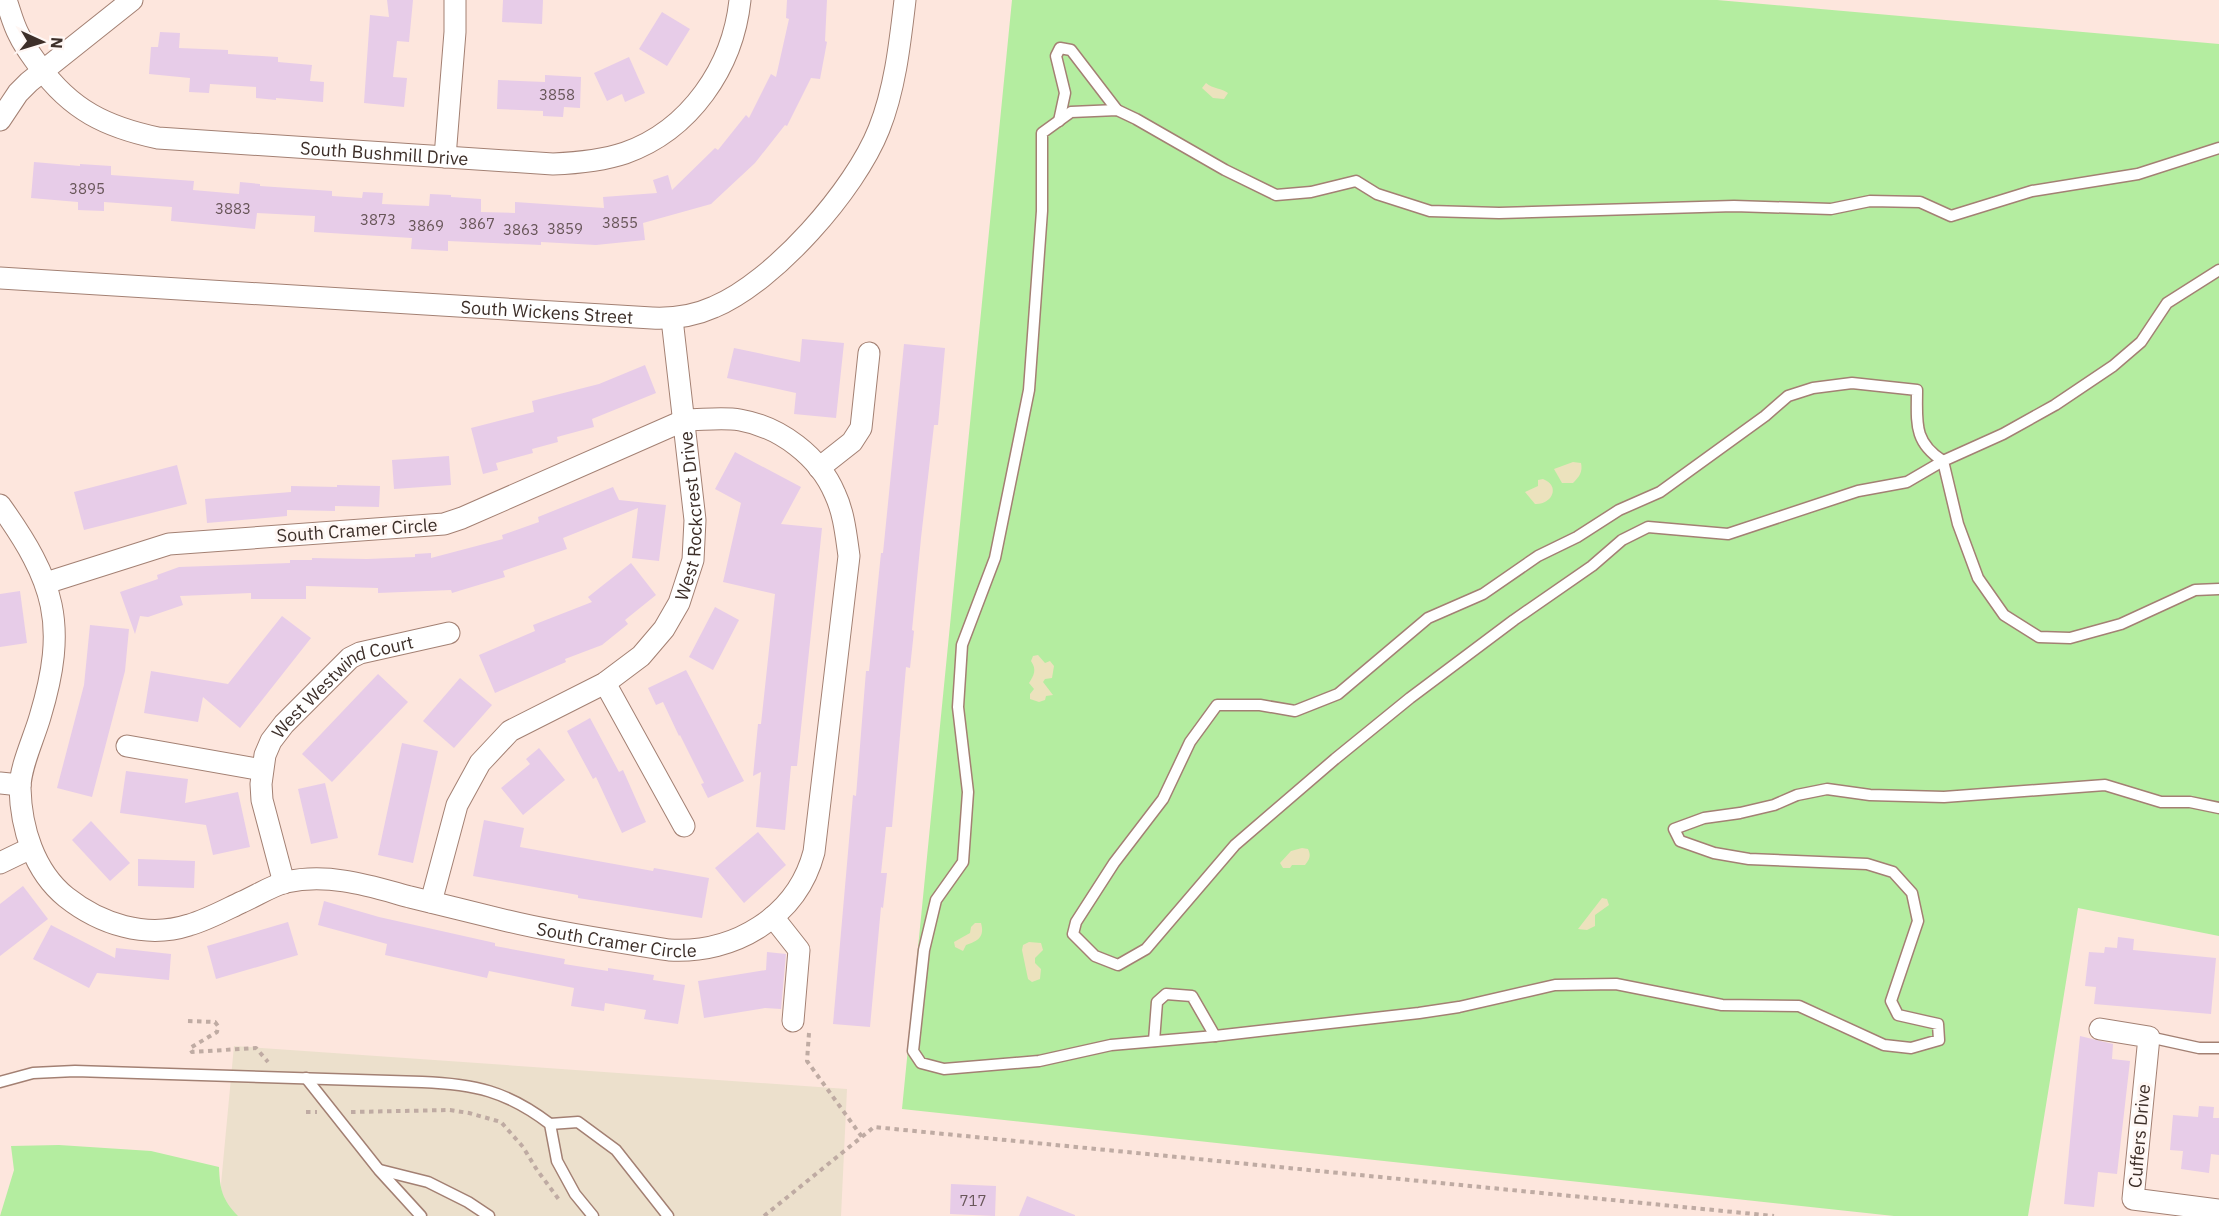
<svg xmlns="http://www.w3.org/2000/svg" width="2219" height="1216" viewBox="0 0 2219 1216" font-family="'IBM Plex Sans',sans-serif">
<rect width="100%" height="100%" fill="#fde6dd"/>
<!-- education -->
<path fill="#ece0cc" d="M234,1046L847,1089L841,1216H218Z"/>
<!-- green -->
<g fill="#b4eda0">
<path d="M1012,0H1717L2219,44V936L2078,908L2028,1216H1894L902,1109Z"/>
<path d="M59,1145L151,1151L219,1167C220,1190 222,1199 238,1216H0L14,1170L11,1146Z"/>
</g>
<!-- sand -->
<g fill="#ece2bd">
<path d="M1206,83C1213,89 1222,88 1228,93L1224,99L1213,98L1202,88Z"/>
<path d="M1573,462L1581,463C1583,472 1579,477 1573,483H1562L1554,469Z"/>
<path d="M1543,479C1561,486 1552,505 1535,504L1525,492L1538,486V480Z"/>
<path d="M1038,655L1045,663L1050,661L1054,666L1052,678L1045,679L1043,682L1053,695L1046,696L1045,700L1039,702L1030,699V694L1034,689L1029,683C1034,675 1037,670 1031,661L1033,656Z"/>
<path d="M1302,848L1308,849C1311,855 1310,859 1305,865H1292L1290,868H1283L1280,863L1291,851Z"/>
<path d="M1602,898L1607,899L1609,905L1595,915V926L1587,930L1578,929Z"/>
<path d="M975,923H981C985,937 978,941 966,945L963,951L955,947L954,942L970,933L971,927Z"/>
<path d="M1029,942L1041,943L1043,950L1035,958V963L1041,969L1040,979L1032,982L1028,979L1022,950L1023,945Z"/>
</g>
<!-- building -->
<g fill="#e7cce8">
<path d="M387,0H413L409,42L397,41L393,77L407,78L404,107L364,103L370,15L389,17Z"/>
<path d="M503,0H543L542,24L502,22Z"/>
<path d="M787,0H827L825,41L827,42L820,79L811,78L787,126L785,125L755,163L711,204L643,223L645,240L596,245L541,242V245L448,241V251L411,249L412,238L314,232L315,216L257,213L255,229L171,221L172,207L104,202V211L78,210V202L31,198L34,162L80,166V164L111,166V175L194,181L193,190L239,194L240,182L260,184V186L332,191V196L362,198L363,192L383,193L382,204L429,206L430,194L451,195V197L481,199V212L515,213V202L604,208L603,197L657,193L653,180L668,175L672,190L715,148L718,150L746,115L749,118L771,74L776,77L789,19L786,18Z"/>
<path d="M662,12L690,29L667,66L639,49Z"/>
<path d="M160,32L180,33L179,48L228,50V54L278,57V62L312,65L310,81L324,82L323,102L276,98V100L256,98V87L210,84L209,93L189,92L190,78L149,74L151,47H158Z"/>
<path d="M629,57L645,93L625,102L622,94L607,101L594,73Z"/>
<path d="M545,75L581,77L580,108L564,107L563,117L543,116V111L497,109L498,80L545,82Z"/>
<path d="M802,339L844,343L836,418L794,414L796,393L727,378L734,348L800,362Z"/>
<path d="M904,344L945,348L938,425H934L921,538L912,630L914,631L910,668L906,667L892,827H886L881,873H887L883,908L881,907L870,1027L833,1024L853,795L856,796L866,671H869L881,553H883Z"/>
<path d="M645,365L656,393L592,419L594,427L557,437L558,442L532,449L533,453L496,463L498,470L483,474L471,428L534,412L532,401L599,384Z"/>
<path d="M735,452L801,487L781,524L822,528L797,766H791L785,830L756,827L761,772L753,776L758,724H761L775,594L723,582L741,503L715,489Z"/>
<path d="M449,456L451,485L394,489L392,460Z"/>
<path d="M177,465L187,504L84,530L74,492Z"/>
<path d="M337,485L380,486L379,507L335,506V511L287,510V516L207,523L205,499L291,492V486L337,487Z"/>
<path d="M613,487L619,500L666,505L659,561L632,558L638,508L563,538L567,549L503,571L505,577L452,593L451,590L378,593V588L306,586V599H251V593L180,596L183,605L148,617L140,616L135,634L120,592L158,579L157,575L179,567L290,563V560H312V558L367,559L415,557V554L431,553V558L503,539L502,535L539,522L538,517Z"/>
<path d="M631,563L656,595L625,620L628,624L602,645L565,659L566,662L495,693L479,655L535,631L533,625L592,602L588,597Z"/>
<path d="M20,591L27,643L0,647V594Z"/>
<path d="M715,607L739,620L713,670L689,657Z"/>
<path d="M282,616L311,638L240,728L203,697L198,722L144,713L151,671L228,684Z"/>
<path d="M90,625L129,629L125,671L92,797L57,788L84,685Z"/>
<path d="M686,670L744,781L708,798L701,784L704,783L680,735L679,736L663,702L656,705L648,688Z"/>
<path d="M378,674L408,702L332,782L302,754Z"/>
<path d="M460,678L492,705L454,748L423,721Z"/>
<path d="M590,718L619,772L623,770L646,822L622,833L596,777L593,779L567,731Z"/>
<path d="M402,743L438,751L413,863L378,855Z"/>
<path d="M539,748L565,780L523,815L501,788L530,764L526,759Z"/>
<path d="M126,771L188,779L185,803L238,792L250,847L213,855L206,825L120,813Z"/>
<path d="M325,783L338,838L311,844L298,789Z"/>
<path d="M484,820L524,828L520,847L653,871L654,868L709,878L702,918L578,898V895L473,876Z"/>
<path d="M91,821L130,863L110,881L72,840Z"/>
<path d="M758,832L786,865L744,903L715,868Z"/>
<path d="M138,859L195,861L194,888L138,886Z"/>
<path d="M23,886L48,919L0,956V904Z"/>
<path d="M324,901L379,917L495,943V946L565,959L564,964L608,971V968L654,975L653,980L685,985L678,1024L644,1019L646,1010L605,1003L604,1011L571,1006L574,988L489,971L487,978L385,955L387,944L318,925Z"/>
<path d="M288,922L298,955L216,979L207,946Z"/>
<path d="M51,925L115,958L116,948L171,954L169,980L97,973L89,988L33,959Z"/>
<path d="M2118,937L2134,939L2133,950L2216,958L2211,1014L2094,1004L2096,987L2085,986L2089,952L2104,953L2105,947L2117,948Z"/>
<path d="M767,952L786,954L781,1009L765,1008L704,1018L698,981L766,970Z"/>
<path d="M2080,1036L2113,1044L2112,1059L2130,1061L2117,1174L2098,1172L2094,1207L2064,1204Z"/>
<path d="M2199,1106L2214,1107L2213,1118H2219V1155L2211,1154L2209,1173L2181,1169L2183,1151L2170,1150L2173,1115L2198,1117Z"/>
<path d="M951,1184L996,1186L995,1216L950,1214Z"/>
<path d="M1027,1196L1075,1215V1216H1019Z"/>
</g>
<g fill="none" stroke-linecap="round" stroke-linejoin="round">
<defs>
<g id="lane">
<path d="M1059,121L1065,93L1056,56L1060,48L1071,50L1117,110"/>
<path d="M2219,148L2138,174L2032,191L1951,216L1920,202L1870,201L1831,209L1734,206L1499,213L1430,211L1377,194L1356,181L1311,192L1276,195L1225,170L1136,119L1117,110L1071,112L1042,133V211L1029,390L995,558L962,645L958,707L968,792L963,862L936,900L924,950L913,1051L921,1063L944,1069L1039,1061L1111,1045L1215,1036L1419,1013L1459,1007L1555,985L1616,984L1722,1005L1799,1006L1884,1045L1911,1048L1939,1040L1938,1024L1898,1015L1891,1001L1918,921L1912,893L1893,872L1867,864L1749,859L1714,853L1680,841L1674,829L1704,818L1740,813L1774,805L1797,795L1827,789L1870,795L1944,797L2105,785L2161,802H2190L2219,808"/>
<path d="M2219,270L2167,303L2141,342L2113,366L2055,405L2003,434L1943,461L1958,524L1978,578L2004,615L2039,637L2070,638L2121,624L2195,590L2219,589"/>
<path d="M1852,383L1917,390C1917,422 1913,442 1943,461L1907,482L1858,491L1728,534L1648,527L1622,540L1592,566L1514,620L1410,698L1335,759L1235,845L1146,949L1118,965L1095,956L1073,934L1076,922L1114,863L1163,799L1190,742L1217,705H1260L1295,711L1338,694L1428,618L1483,594L1538,556L1577,537L1619,510L1660,492L1765,416L1788,396L1813,388Z"/>
<path d="M2149,1037L2199,1048H2219"/>
<path d="M1154,1041L1157,1002L1166,994L1192,996L1215,1036"/>
<path d="M306,1078L379,1170L421,1216"/>
<path d="M0,1082L33,1073L75,1071L422,1082C474,1084 507,1091 550,1124L557,1161L575,1194L593,1216"/>
<path d="M550,1124L578,1122L616,1150L668,1216"/>
<path d="M380,1170L428,1182L468,1202L489,1216"/>
</g>
<g id="street">
<path id="s1" d="M6,0C10,11 13,24 19,35C24,46 32,56 39,66C71,110 106,127 158,138L553,164C577,163 601,161 625,153C690,130 733,67 740,0"/>
<path d="M0,120L18,93L29,82L132,0"/>
<path d="M445,157L455,32V0"/>
<path id="s2" d="M0,278L652,318C674,319 694,316 714,307C774,282 855,190 879,129C895,89 900,43 905,0"/>
<path d="M819,468L852,442L861,428L869,353"/>
<path id="s3" d="M0,505C55,582 68,624 40,717C34,738 20,767 20,788C21,828 34,871 66,897C100,924 146,939 189,925C207,920 225,910 242,902C256,896 271,886 286,882C304,878 325,878 344,881C366,884 388,891 410,897C443,905 475,913 508,921C561,934 615,941 669,950C734,954 797,917 814,852L849,556C846,535 844,513 835,494C819,456 780,427 740,420C722,417 703,420 685,420L462,518L444,524L169,544L46,583"/>
<path d="M605,683L684,826"/>
<path d="M127,746L262,770"/>
<path d="M0,783L20,785"/>
<path d="M0,863L31,848"/>
<path id="s4" d="M284,883L262,800L261,784L265,755L271,741L284,724L350,658L360,653L449,633"/>
<path id="s5" d="M431,902L457,805L480,763L510,731L605,683L641,656L664,629L679,603L693,560L695,520L672,319"/>
<path d="M773,917L799,950L793,1021"/>
<path d="M2100,1029L2149,1037L2133,1199L2219,1210"/>
</g>
</defs>
<!-- lane casing -->
<use href="#lane" stroke="#a38073" stroke-width="13"/>
<!-- street casing -->
<use href="#street" stroke="#a38073" stroke-width="23"/>
<!-- path -->
<g stroke="#bfaba3" stroke-width="4" stroke-dasharray="4.5 4.5" stroke-linecap="butt">
<path d="M188,1021L215,1022L218,1026L217,1032L190,1048L192,1052L256,1048L268,1062"/>
<path d="M809,1033L807,1061L862,1137"/>
<path d="M306,1112H317"/>
<path d="M351,1112L450,1110L469,1113L501,1122L523,1147L537,1170L560,1201"/>
<path d="M764,1216L874,1127L1774,1216"/>
</g>
<!-- lane -->
<use href="#lane" stroke="#fff" stroke-width="10"/>
<!-- street -->
<use href="#street" stroke="#fff" stroke-width="21"/>
</g>
<g text-anchor="middle" dominant-baseline="central" stroke-width="6" stroke-linejoin="round" paint-order="stroke">
<!-- number labels -->
<g font-size="15" fill="#685659">
<text x="557" y="94">3858</text>
<text x="87" y="188">3895</text>
<text x="233" y="208">3883</text>
<text x="378" y="219">3873</text>
<text x="620" y="222">3855</text>
<text x="477" y="223">3867</text>
<text x="426" y="225">3869</text>
<text x="565" y="228">3859</text>
<text x="521" y="229">3863</text>
<text x="973" y="1200">717</text>
</g>
<!-- street labels -->
<g font-size="18" fill="#3d2f29" stroke="#fff7f4">
<text stroke="none"><textPath href="#s1" startOffset="444">South Bushmill Drive</textPath></text>
<text stroke="none"><textPath href="#s2" startOffset="548">South Wickens Street</textPath></text>
<text stroke="none"><textPath href="#s5" startOffset="498">West Rockcrest Drive</textPath></text>
<text transform="translate(357 530) rotate(-4)">South Cramer Circle</text>
<text stroke="none"><textPath href="#s4" startOffset="240">West Westwind Court</textPath></text>
<text stroke="none"><textPath href="#s3" startOffset="998">South Cramer Circle</textPath></text>
<text transform="translate(2139 1136) rotate(-85)">Cuffers Drive</text>
</g>
</g>
<!-- north arrow -->
<g transform="translate(42 42) rotate(94)" stroke="#fff7f4" stroke-width="4.5" paint-order="stroke">
<path d="M0-4.5L10 22L0 15L-10 22Z" fill="#3d2f29"/>
<text y="-9" font-size="16" font-weight="bold" text-anchor="middle" fill="#3d2f29">N</text>
</g>
</svg>
